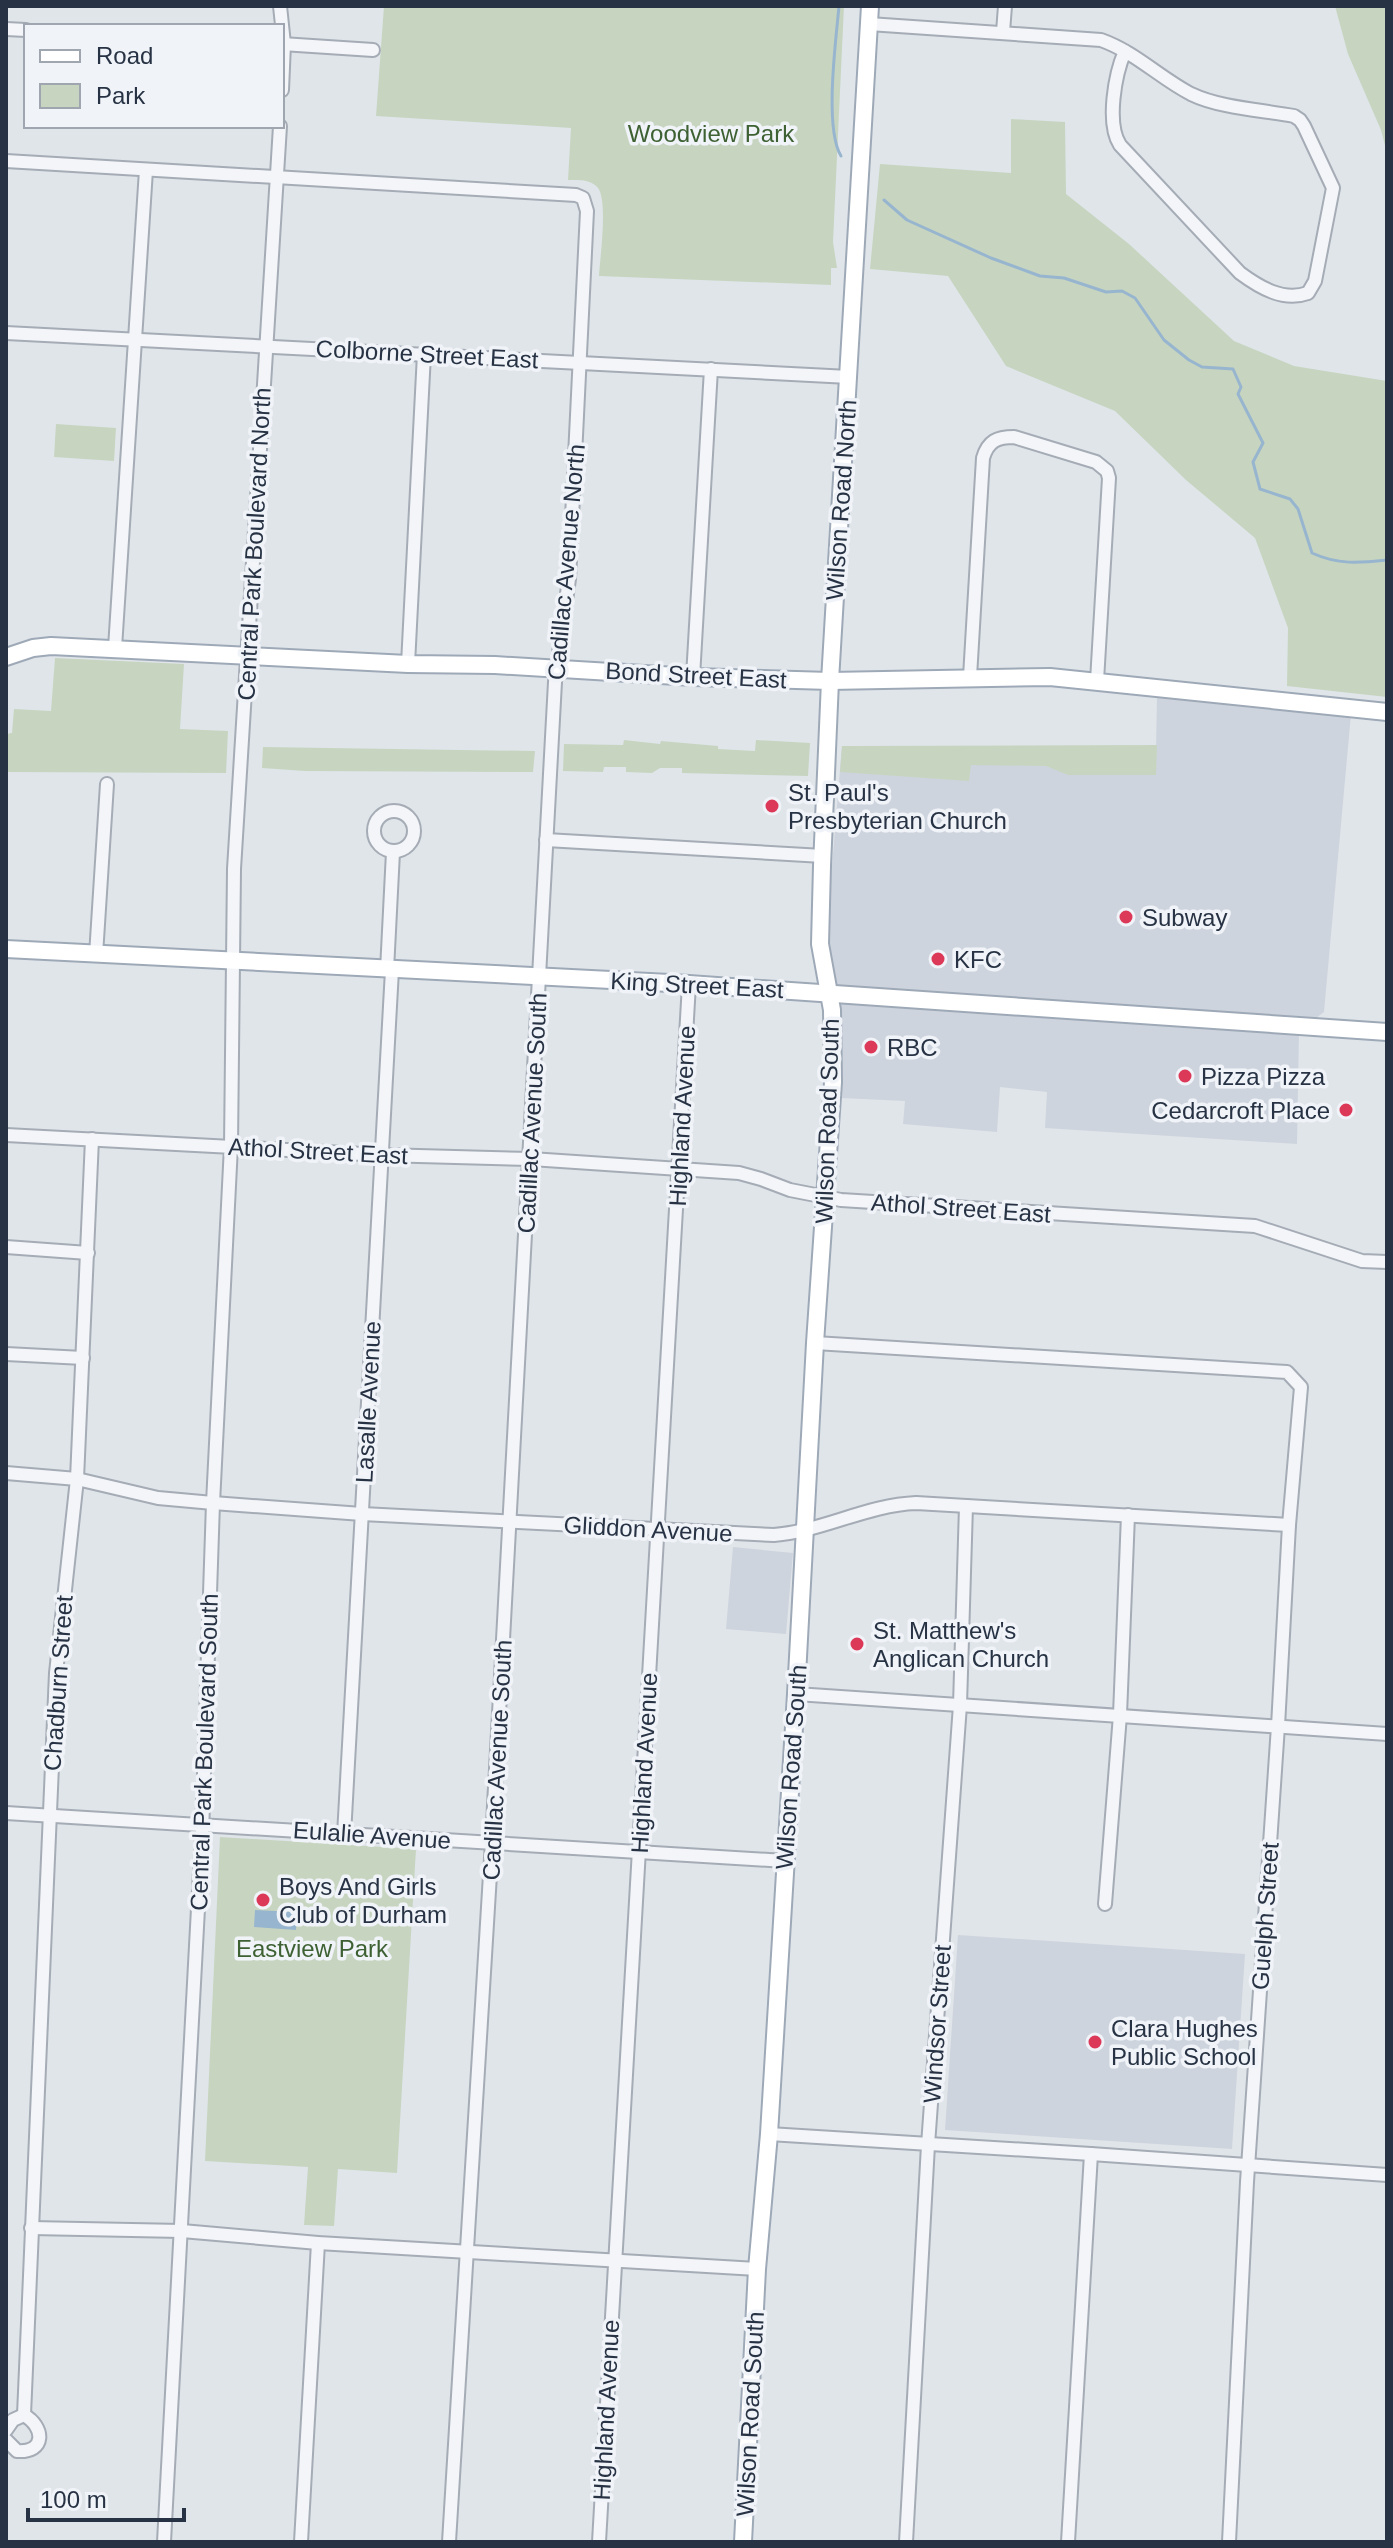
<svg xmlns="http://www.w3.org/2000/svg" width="1393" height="2548" viewBox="0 0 1393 2548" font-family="Helvetica,sans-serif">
<rect width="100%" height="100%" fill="#e0e5ea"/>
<!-- built -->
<g fill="#ced4dd">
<path d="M1157,696L1351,714L1324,1012L1299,1031L1297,1144L1045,1128L1047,1092L1000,1087L997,1132L903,1124L905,1101L841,1098L840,1064L825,950L842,746L1156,751Z"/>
<path d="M733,1547L793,1553L786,1634L726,1629Z"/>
<path d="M958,1935L1245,1954L1232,2149L945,2130Z"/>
</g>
<!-- green -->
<g fill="#c7d5c0">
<path d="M384,6H844L833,242L837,268H831V285L599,276C600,258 608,201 598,188C591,179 578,180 568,180L571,128L376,116Z"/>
<path d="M1335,6H1387V153L1381,130L1348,54Z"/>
<path d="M1011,119L1065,122L1066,194L1129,244L1234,341L1294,366L1387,381V697L1287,686L1288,628L1255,538L1186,480L1115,411L1006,366L948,276L870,269L880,164L1011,173Z"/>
<path d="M56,424L116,428L114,461L54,457Z"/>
<path d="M55,658L184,664L180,729L228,731L226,773L6,772V734L12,733L14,709L51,711Z"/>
<path d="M624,740L660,744L661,741L718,746V749L755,751L756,740L810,743L808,776L682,773V768H660L652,773L626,772V767H604L603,772L563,771L564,744L623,745Z"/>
<path d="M1157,745L1156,775H1068L1046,766L971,765L969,781L840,772L842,746Z"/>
<path d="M263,747L535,751L533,772L305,771L262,768Z"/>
<path d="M220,1837L416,1849L397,2173L338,2169L334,2226L304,2225L308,2167L205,2161Z"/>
</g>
<!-- water -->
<path fill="#97b5ce" d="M255,1910L297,1912L296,1930L254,1927Z"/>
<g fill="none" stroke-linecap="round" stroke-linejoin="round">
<!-- stream -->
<g stroke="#97b5ce" stroke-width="3">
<path d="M839,6C836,40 824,128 841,156"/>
<path d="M884,200L907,220L991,258L1040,276L1064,278L1106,292L1122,291L1135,298L1164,340L1189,360L1202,367L1233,369L1241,387L1238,394L1263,443L1253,462L1260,489L1290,499L1298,509L1312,553C1338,565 1359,563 1387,560"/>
</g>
<defs>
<g id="minor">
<path d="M280,6L284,44L282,90"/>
<path d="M869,24L1101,40C1135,52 1160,78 1191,94C1220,108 1262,110 1294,116L1300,120L1304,126L1333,188L1315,281L1308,293C1283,302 1259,287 1240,273L1120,145C1106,123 1115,74 1125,51"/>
<path d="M6,29L26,30"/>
<path d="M1003,32L1005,6"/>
<path d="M282,44L373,50"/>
<path d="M6,161L576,195L583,198L587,211L569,579L555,682L492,1842L449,2542"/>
<path d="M6,333L849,377"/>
<path d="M115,648L146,170"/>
<path d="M408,664L424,354"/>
<path d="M693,677L711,369"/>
<path d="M970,677L983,458C988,441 997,437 1014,437L1096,462L1107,471L1109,478L1097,681"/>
<circle cx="394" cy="831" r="20"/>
<path d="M546,840L823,856"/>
<path d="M96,955L107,784"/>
<path d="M387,970L393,852"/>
<path d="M6,1135L382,1155L531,1159L739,1173L761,1179L790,1190L841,1200L1255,1226L1362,1261L1387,1262"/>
<path d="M6,1247L88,1253"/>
<path d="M815,1343L1287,1372L1301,1387L1289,1525L1278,1726L1247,2182L1229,2542"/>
<path d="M6,1354L83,1358"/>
<path d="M6,1473L77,1479L158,1498L213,1503L362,1514L774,1535C823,1531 867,1505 916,1503L1289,1525"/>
<path d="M796,1694L1387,1734"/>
<path d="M6,1813L785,1861"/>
<path d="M344,1835L392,970"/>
<path d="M1105,1904L1120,1715L1128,1515"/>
<path d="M769,2134L1091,2154L1387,2175"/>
<path d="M31,2228L182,2231L318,2243L757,2269"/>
<path d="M24,2415L56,1673L77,1479L92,1139"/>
<path d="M6,2430L13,2420L24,2415"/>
<path d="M6,2440L17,2451C46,2453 45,2427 24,2415"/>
<path d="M164,2542L202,1834L213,1503L231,1146L234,869L280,126"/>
<path d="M301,2542L318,2243"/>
<path d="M599,2542L689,984"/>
<path d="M906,2542L928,2145L960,1705L966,1506"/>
<path d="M1068,2542L1091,2154"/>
</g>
<g id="major">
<path d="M6,657L33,648L51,646L408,664L495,665L693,677L830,681L1050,677L1387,712"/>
<path d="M6,949L689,984L1387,1032"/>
<path d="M743,2542L757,2269L769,2134L796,1694L815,1343L833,1082L832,1010L820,944L822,866L830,681L870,6"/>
</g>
</defs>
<!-- minor casing -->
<use href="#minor" stroke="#a5acb5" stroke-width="16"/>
<!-- major casing -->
<use href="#major" stroke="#9ea9b7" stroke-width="20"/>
<!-- minor -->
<use href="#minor" stroke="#f3f5f8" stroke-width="12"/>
<!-- major -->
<use href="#major" stroke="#fff" stroke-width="16"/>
</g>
<!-- markers -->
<g fill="#dc3959" stroke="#f0f3f8" stroke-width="3">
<circle cx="772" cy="806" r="8"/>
<circle cx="1126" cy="917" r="8"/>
<circle cx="938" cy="959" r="8"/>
<circle cx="871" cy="1047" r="8"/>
<circle cx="1185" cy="1076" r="8"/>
<circle cx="1346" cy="1110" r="8"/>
<circle cx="857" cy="1644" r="8"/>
<circle cx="263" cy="1900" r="8"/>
<circle cx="1095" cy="2042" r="8"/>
</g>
<g text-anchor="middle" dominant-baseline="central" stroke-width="7" stroke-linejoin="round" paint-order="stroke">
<!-- park labels -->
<g font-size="24" fill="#3e6133" stroke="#f0f3f8">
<text x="711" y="133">Woodview Park</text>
<text x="312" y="1948">Eastview Park</text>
</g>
<!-- street labels -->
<g font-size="24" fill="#273344" stroke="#f0f3f8">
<text transform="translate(427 354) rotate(3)">Colborne Street East</text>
<text transform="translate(841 500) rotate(-86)">Wilson Road North</text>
<text transform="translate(254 544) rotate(-87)">Central Park Boulevard North</text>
<text transform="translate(566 562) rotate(-85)">Cadillac Avenue North</text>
<text transform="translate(696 675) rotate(3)">Bond Street East</text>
<text transform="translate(697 985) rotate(3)">King Street East</text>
<text transform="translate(532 1113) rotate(-87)">Cadillac Avenue South</text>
<text transform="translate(682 1116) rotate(-87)">Highland Avenue</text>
<text transform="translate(827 1121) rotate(-88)">Wilson Road South</text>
<text transform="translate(318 1151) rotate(3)">Athol Street East</text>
<text transform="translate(961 1208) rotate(4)">Athol Street East</text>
<text transform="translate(368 1402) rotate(-87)">Lasalle Avenue</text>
<text transform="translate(648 1529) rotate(3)">Gliddon Avenue</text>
<text transform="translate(58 1683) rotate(-86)">Chadburn Street</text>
<text transform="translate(204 1752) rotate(-88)">Central Park Boulevard South</text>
<text transform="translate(497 1760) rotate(-87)">Cadillac Avenue South</text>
<text transform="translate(644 1763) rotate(-87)">Highland Avenue</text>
<text transform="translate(791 1767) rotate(-86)">Wilson Road South</text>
<text transform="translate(372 1835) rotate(4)">Eulalie Avenue</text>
<text transform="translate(1265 1916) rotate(-86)">Guelph Street</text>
<text transform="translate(937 2024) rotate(-86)">Windsor Street</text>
<text transform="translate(606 2410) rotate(-87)">Highland Avenue</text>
<text transform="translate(750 2414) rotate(-87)">Wilson Road South</text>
</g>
<!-- poi labels -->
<g font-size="24" fill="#273344" stroke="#f0f3f8" text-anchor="start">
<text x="788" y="792">St. Paul's<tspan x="788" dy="28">Presbyterian Church</tspan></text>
<text x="1142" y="917">Subway</text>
<text x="954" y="959">KFC</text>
<text x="887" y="1047">RBC</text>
<text x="1201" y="1076">Pizza Pizza</text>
<text x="1330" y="1110" text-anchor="end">Cedarcroft Place</text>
<text x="873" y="1630">St. Matthew's<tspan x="873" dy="28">Anglican Church</tspan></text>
<text x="279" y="1886">Boys And Girls<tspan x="279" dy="28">Club of Durham</tspan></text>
<text x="1111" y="2028">Clara Hughes<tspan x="1111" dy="28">Public School</tspan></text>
</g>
</g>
<!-- border -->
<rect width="1393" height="2548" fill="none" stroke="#273344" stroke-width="16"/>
<!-- legend -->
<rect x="24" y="24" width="260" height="104" fill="#f0f3f8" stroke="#a0a6b0" stroke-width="2"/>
<rect x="40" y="50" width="40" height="12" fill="#ffffff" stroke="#a0a6b0" stroke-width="2"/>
<text x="96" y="64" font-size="24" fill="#273344">Road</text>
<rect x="40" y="84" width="40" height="24" fill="#c7d5c0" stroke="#a0a6b0" stroke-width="2"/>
<text x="96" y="104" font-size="24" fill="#273344">Park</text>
<!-- scale -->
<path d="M28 2508v12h156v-12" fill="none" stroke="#273344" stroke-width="4"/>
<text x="40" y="2508" font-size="24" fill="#273344" stroke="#f0f3f8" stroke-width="6" paint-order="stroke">100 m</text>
</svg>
